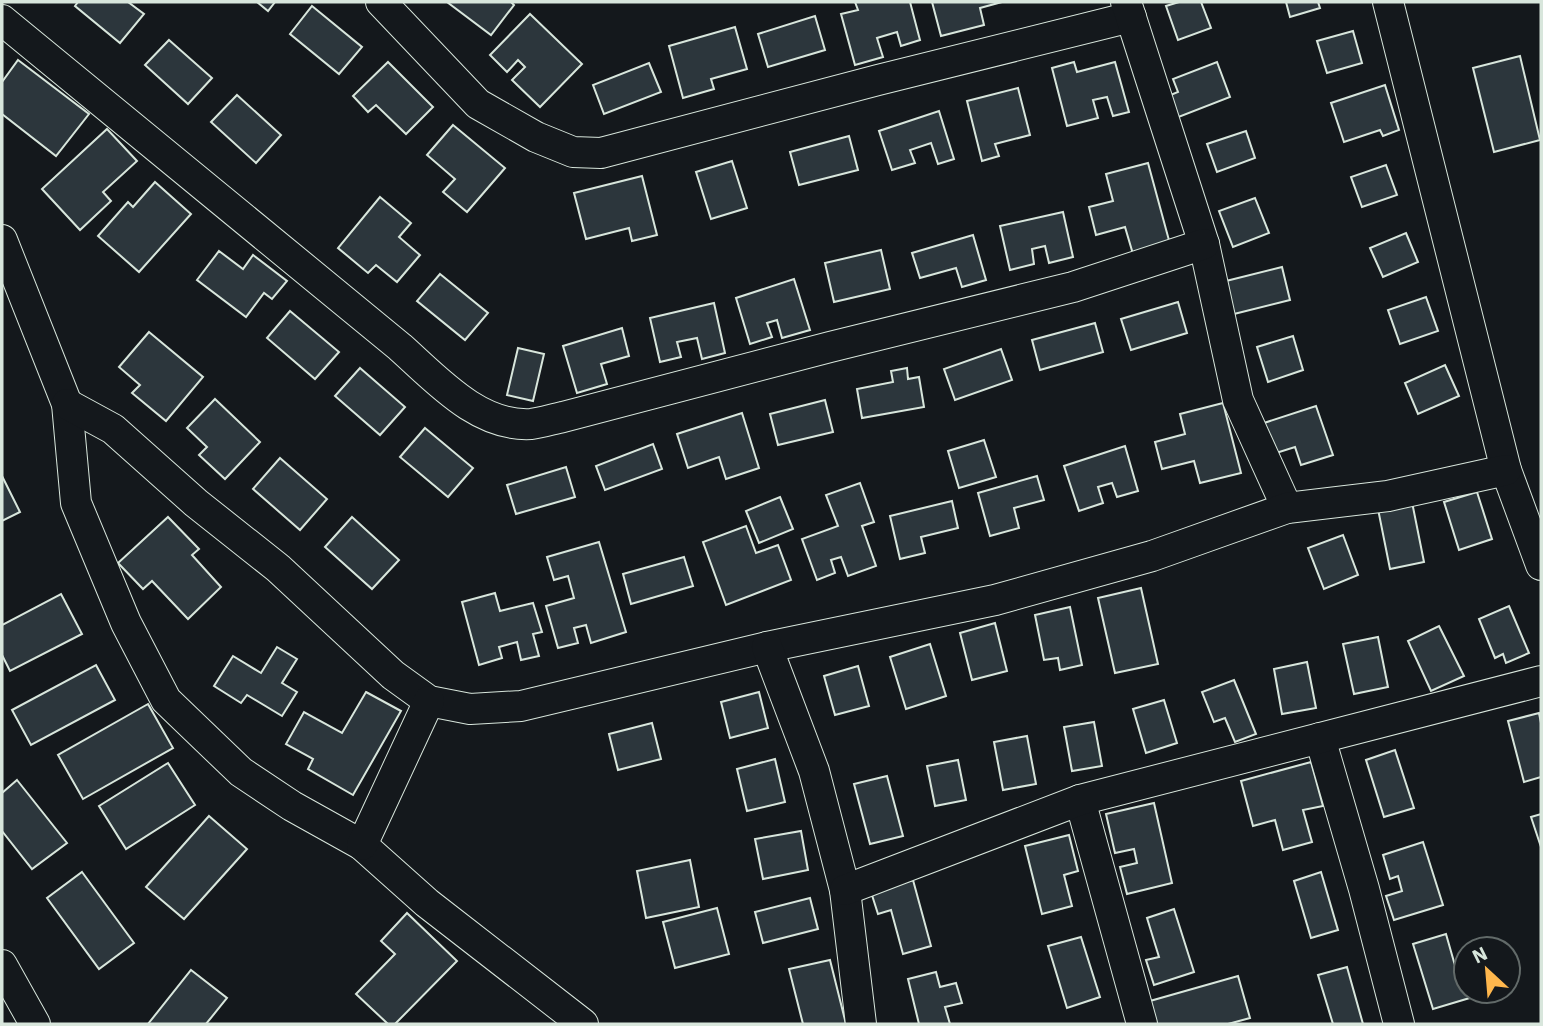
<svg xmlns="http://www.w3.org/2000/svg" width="1543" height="1026" viewBox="0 0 1543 1026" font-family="'IBM Plex Sans',sans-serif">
<rect width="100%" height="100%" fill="#14181c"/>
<!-- building -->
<g fill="#2c363c" stroke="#d8e6dc" stroke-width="2">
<path d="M78,2H128L144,14L120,43L75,6Z"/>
<path d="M257,2H275L268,11Z"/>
<path d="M447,2H511L514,5L491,35Z"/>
<path d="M855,2H910L920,40L901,46L897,32L877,38L883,57L855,65L841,14L858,10Z"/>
<path d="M932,2H1002L980,8L984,25L941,36Z"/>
<path d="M1179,2H1201L1211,28L1178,40L1166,6Z"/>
<path d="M1286,2H1318L1320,8L1290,17Z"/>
<path d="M312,6L362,47L339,74L290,34Z"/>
<path d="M530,14L582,64L540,107L512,80L525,67L518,60L507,72L490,55Z"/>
<path d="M815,16L825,50L768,67L758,34Z"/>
<path d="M735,27L747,69L711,79L714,89L683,98L669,46Z"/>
<path d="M1353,31L1362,63L1327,73L1317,41Z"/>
<path d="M169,40L212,78L188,104L145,65Z"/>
<path d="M1520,56L1540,140L1494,152L1473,68Z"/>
<path d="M18,60L89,114L56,156L2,114V82Z"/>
<path d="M388,62L433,107L406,134L376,105L368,112L353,96Z"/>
<path d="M1074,62L1077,72L1115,62L1129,112L1113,116L1107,97L1093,100L1098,118L1067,126L1052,68Z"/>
<path d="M1217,62L1230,97L1176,118L1168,96L1178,92L1173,79Z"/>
<path d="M649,63L661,92L604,114L593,85Z"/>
<path d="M1385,85L1399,130L1383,136L1380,130L1344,142L1331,103Z"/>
<path d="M1018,88L1030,135L995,144L999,156L982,161L967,101Z"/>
<path d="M237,95L281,135L256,163L211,122Z"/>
<path d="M939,111L954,159L938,164L931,143L910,150L915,163L892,170L879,131Z"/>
<path d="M453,125L505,168L467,212L443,192L455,179L427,155Z"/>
<path d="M107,129L137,161L103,192L111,201L80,230L42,189Z"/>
<path d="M1246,131L1255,158L1217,172L1207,144Z"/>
<path d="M849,136L858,170L799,185L790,152Z"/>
<path d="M732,161L747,208L711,219L696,172Z"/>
<path d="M1148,163L1170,244L1133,254L1125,227L1096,235L1089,207L1113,201L1106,174Z"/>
<path d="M1386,165L1397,195L1362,207L1351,177Z"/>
<path d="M642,176L657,235L632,241L629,228L586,239L574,193Z"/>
<path d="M155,182L191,214L139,272L98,236L128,202L133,207Z"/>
<path d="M380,197L411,223L399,237L420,255L397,282L376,265L368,273L338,248Z"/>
<path d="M1255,198L1269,233L1233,247L1219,211Z"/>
<path d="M1063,212L1073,257L1049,263L1045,246L1032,249L1034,264L1010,270L1000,226Z"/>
<path d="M1406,233L1418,262L1383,277L1370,248Z"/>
<path d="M973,235L986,280L962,287L956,268L920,278L912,253Z"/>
<path d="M881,250L890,289L834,302L825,263Z"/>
<path d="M219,251L243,269L253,255L287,281L272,299L264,293L246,317L197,280Z"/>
<path d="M1282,267L1290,300L1234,314L1226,281Z"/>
<path d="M440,274L488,313L465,340L417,301Z"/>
<path d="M794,279L810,330L782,338L777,320L767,323L772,337L750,344L736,298Z"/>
<path d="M1426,297L1438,331L1400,344L1388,310Z"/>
<path d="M1178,302L1187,333L1131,350L1121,319Z"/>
<path d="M714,303L725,353L702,359L697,338L677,342L681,357L660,362L650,318Z"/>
<path d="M290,311L339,352L315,379L267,338Z"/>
<path d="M1095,323L1103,352L1040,370L1032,340Z"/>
<path d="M622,328L629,356L601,364L607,384L577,393L563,346Z"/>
<path d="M149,332L203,377L166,421L132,393L140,385L119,367Z"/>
<path d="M1293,336L1303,370L1268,382L1257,347Z"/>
<path d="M518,348L544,354L533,401L507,395Z"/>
<path d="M1001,349L1012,380L955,400L944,369Z"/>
<path d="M1445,365L1459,396L1418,414L1405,383Z"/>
<path d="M360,368L405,407L380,435L335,396Z"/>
<path d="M907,368L908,379L919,377L924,407L862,418L857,389L893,382L891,371Z"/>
<path d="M215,399L260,442L225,479L199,455L207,447L187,428Z"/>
<path d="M825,400L833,432L778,445L770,414Z"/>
<path d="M1223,403L1241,473L1200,483L1194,461L1162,469L1155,442L1185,434L1180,414Z"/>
<path d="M1316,406L1333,455L1301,465L1295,447L1273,454L1264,423Z"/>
<path d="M742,413L759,468L726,479L719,457L688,468L677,434Z"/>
<path d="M425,428L473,468L448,497L400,457Z"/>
<path d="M984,440L996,477L959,488L948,451Z"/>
<path d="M653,444L662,469L605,490L596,466Z"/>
<path d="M1125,446L1138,491L1117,497L1112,483L1098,487L1103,503L1079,511L1064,466Z"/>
<path d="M280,458L327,499L300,530L253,489Z"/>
<path d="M566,467L575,497L516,514L507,485Z"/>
<path d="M2,476L20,512L2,521Z"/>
<path d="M1037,476L1044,500L1014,508L1019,528L990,536L978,493Z"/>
<path d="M860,483L874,522L862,526L876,566L848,576L841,557L831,560L835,573L817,580L802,539L838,526L826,495Z"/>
<path d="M1477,492L1492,539L1459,550L1444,502Z"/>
<path d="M780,497L793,529L759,543L746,511Z"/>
<path d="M1411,497L1424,562L1390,569L1377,504Z"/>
<path d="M952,501L958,528L921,537L925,553L900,559L890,516Z"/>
<path d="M168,517L199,549L192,555L221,587L188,619L152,581L143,589L118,563Z"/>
<path d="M352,517L399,560L372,589L325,547Z"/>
<path d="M746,526L756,553L778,545L791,580L726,605L703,542Z"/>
<path d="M1343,535L1358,575L1324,589L1308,548Z"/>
<path d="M599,542L626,632L591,643L586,625L574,628L578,643L558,648L546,606L574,598L568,576L554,580L547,557Z"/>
<path d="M684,557L693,586L631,604L623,574Z"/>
<path d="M1141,588L1158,664L1115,673L1098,598Z"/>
<path d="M495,593L500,611L533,603L542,632L533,634L539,656L521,660L517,642L499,647L502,658L479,665L462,602Z"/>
<path d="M61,594L82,634L10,671L2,655V625Z"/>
<path d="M1509,606L1529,653L1506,663L1503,654L1495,658L1479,619Z"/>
<path d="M1070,607L1082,665L1060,670L1058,658L1044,660L1035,615Z"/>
<path d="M995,623L1007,671L972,680L960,633Z"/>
<path d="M1439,626L1464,676L1431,691L1408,641Z"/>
<path d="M1378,637L1388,687L1354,694L1343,644Z"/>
<path d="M930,644L946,696L906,709L890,657Z"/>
<path d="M277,647L297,659L282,683L297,692L282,716L247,695L241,703L214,686L233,656L261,673Z"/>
<path d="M1307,662L1316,708L1282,714L1274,669Z"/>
<path d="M96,665L115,700L31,745L12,710Z"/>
<path d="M858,666L869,706L835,715L824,676Z"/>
<path d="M1234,680L1256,734L1235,742L1225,718L1214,722L1202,692Z"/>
<path d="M366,692L401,711L353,795L308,769L313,759L286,744L304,712L342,733Z"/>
<path d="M759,692L768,728L730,738L721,702Z"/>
<path d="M1164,700L1177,743L1146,753L1133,709Z"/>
<path d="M148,704L173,748L83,799L58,755Z"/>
<path d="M1539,713L1541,723V777L1524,782L1508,721Z"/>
<path d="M1094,722L1102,766L1072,771L1064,727Z"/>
<path d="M652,723L661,759L618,770L609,734Z"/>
<path d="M1027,736L1036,784L1003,790L994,742Z"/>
<path d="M1395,750L1414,808L1384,817L1366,760Z"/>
<path d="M775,759L785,802L747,811L737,769Z"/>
<path d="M958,760L966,800L935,806L927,766Z"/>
<path d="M1311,762L1323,806L1303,810L1312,842L1283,850L1275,820L1253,826L1241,781Z"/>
<path d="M168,763L195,805L126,849L99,806Z"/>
<path d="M887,776L903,836L870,844L854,784Z"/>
<path d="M17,780L67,843L32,869L2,831V793Z"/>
<path d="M1154,803L1172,883L1127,894L1120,867L1137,863L1134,849L1115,853L1106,814Z"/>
<path d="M1541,814V847L1531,817Z"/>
<path d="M209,816L247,849L184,919L146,887Z"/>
<path d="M801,831L808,870L763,879L755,839Z"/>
<path d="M1069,835L1078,871L1064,875L1072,906L1042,914L1025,846Z"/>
<path d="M1423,842L1443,905L1394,920L1386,896L1402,891L1398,876L1390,879L1383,855Z"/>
<path d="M690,860L699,907L646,918L637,871Z"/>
<path d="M82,872L134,943L99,969L47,898Z"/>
<path d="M1321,872L1338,930L1311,938L1294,881Z"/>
<path d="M913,880L931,946L903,954L891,910L878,914L871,892Z"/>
<path d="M810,898L818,929L763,943L755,912Z"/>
<path d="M717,908L729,954L675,968L663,922Z"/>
<path d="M1174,909L1194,972L1154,985L1146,960L1159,957L1147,918Z"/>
<path d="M407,913L457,961L395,1024H388L356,994L395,954L381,941Z"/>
<path d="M1446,934L1456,969L1466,966V991H1482L1483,994L1433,1009L1413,944Z"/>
<path d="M1081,937L1100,997L1067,1008L1048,946Z"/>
<path d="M830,960L846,1024H803L789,969Z"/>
<path d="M1347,967L1363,1024H1333L1318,975Z"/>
<path d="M191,970L227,998L206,1024H148Z"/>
<path d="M936,972L940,987L956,983L962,1003L945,1007L950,1024H919L908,979Z"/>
<path d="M1238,976L1250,1018L1228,1024H1157L1150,1001Z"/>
</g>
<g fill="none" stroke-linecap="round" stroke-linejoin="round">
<defs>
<g id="minor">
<path d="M381,2L478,104L536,137L573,152L601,153L878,80L1131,17"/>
<path d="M1126,2L1204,244L1238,400L1287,508"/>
<path d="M1388,2L1506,470L1541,565"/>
<path d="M2,20L400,347C436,379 478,427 531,424C541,423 553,419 563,417L830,347L1073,287L1204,244"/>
<path d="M2,240L67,404L76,503L126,623L166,700L241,772L292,806L362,845L427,903L583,1024"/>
<path d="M67,404L113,429L196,503L278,568L393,675L429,701L470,709L521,706L767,647L995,600L1152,556L1287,508L1388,496L1506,470"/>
<path d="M767,647L814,771L845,890L861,1024"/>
<path d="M1320,738L1364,889L1399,1024"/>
<path d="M1080,800L1142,1024"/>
<path d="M362,845L429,701"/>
<path d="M845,890L1080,800L1541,681"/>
<path d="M2,965L35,1024"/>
</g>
</defs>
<!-- minor casing -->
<use href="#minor" stroke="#d8e6dc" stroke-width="32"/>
<!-- minor -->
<use href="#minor" stroke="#14181c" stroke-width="30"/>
</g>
<!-- border -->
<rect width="1543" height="1026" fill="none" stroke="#d8e6dc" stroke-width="7"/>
<!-- north arrow -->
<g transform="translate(1487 970) rotate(334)"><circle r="33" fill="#14181c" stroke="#626a69" stroke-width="2"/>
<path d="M0-5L12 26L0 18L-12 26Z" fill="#ffb74d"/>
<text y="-10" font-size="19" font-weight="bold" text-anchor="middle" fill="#d8e6dc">N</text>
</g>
</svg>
